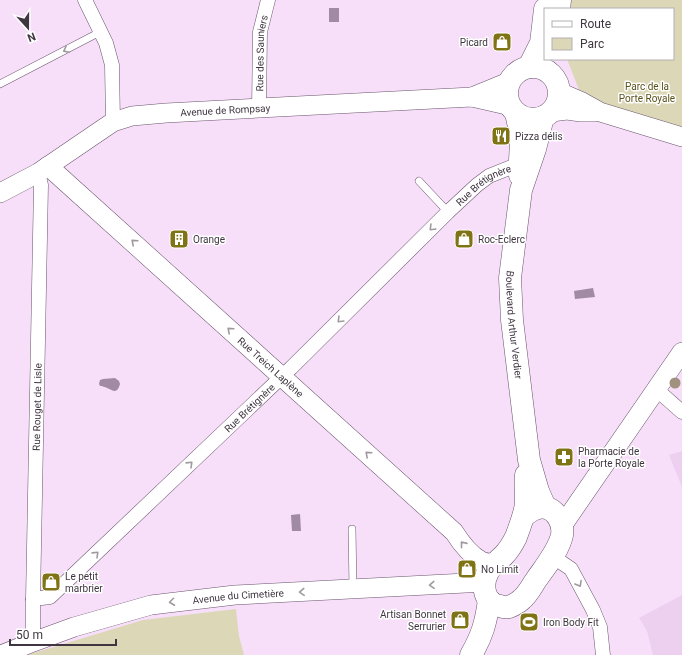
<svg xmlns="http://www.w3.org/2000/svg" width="682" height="655" viewBox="0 0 682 655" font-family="Roboto,sans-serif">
<rect width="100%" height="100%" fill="#f7def9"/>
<!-- built -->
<g fill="#edd0f0">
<path d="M682,451V487L669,455Z"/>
<path d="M682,595V655H653L647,631L639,618Z"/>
</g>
<!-- green -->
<g fill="#dcd8b7">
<path d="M567,0H682V136L581,95L567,59H673V9H566Z"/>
<path d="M236,609L239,636L244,655H27L143,620Z"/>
</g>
<!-- water -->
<g fill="#a18aa3">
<rect x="329" y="8" width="10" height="14"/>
<path d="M593,288L595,297L575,299L574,291Z"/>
<path d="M115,378L119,381L120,384C117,394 114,391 107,388C106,387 101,386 100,386L99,384L100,380L103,379Z"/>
<path d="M300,514L301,531H292L291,515Z"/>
</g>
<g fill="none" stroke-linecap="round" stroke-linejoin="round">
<defs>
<g id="lane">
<path d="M0,84L100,32"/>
<path d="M419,181L448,212"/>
<path d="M352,529L353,589"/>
</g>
<g id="street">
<path d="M85,0L106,43L112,65L113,122"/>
<path id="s1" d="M259,108L260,32L268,0"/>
<path d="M656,389L682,412"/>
<path d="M552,556L571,569L593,610L600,627L603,655"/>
<path id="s2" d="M33,599L50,597L291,368L448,212L477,185L489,176L519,164"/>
<path id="s3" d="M33,642V599L41,185L38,173"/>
</g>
<g id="secondary">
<path d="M559,92L582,102L600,112L682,137"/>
<path d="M472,97L511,81"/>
<path d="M551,112L567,110L581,112H595"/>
<path id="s4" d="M48,166L454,532C461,543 469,554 481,561C485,563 490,563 494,564"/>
<path id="s5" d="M0,193L38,173L113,122L132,116L166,113L259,108L472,97L511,106"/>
<path d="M562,526L682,352"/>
<path id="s6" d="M1,655L33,642L74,627L151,605L235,595L485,582"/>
</g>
<g id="primary">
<path d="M559,9L560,0"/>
<path d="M529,67L541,43L545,9"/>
<circle cx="533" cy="93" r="26"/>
<path d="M516,113C518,122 520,130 521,139C521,151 519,163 520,175"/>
<path id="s7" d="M543,117L535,149L521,190L510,278L512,320L529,460L538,491L545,507"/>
<path d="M523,517C534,507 548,502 558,517C562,523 563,528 562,535C559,550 545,567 536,580C532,586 528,594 522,599C518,603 514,605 509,607C506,608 503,607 500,606C484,604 481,585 488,572C491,566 499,560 504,555C509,550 513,543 516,537C519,529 526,510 526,502C526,492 525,484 526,475"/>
<path d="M471,655C482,636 486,623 489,600"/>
</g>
</defs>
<!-- lane casing -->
<use href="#lane" stroke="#6a556c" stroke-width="8"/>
<!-- street casing -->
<use href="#street" stroke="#6a556c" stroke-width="15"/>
<!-- secondary casing -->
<use href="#secondary" stroke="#6a556c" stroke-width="20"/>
<!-- primary casing -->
<use href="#primary" stroke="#6a556c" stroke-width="23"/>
<!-- lane -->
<use href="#lane" stroke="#fff" stroke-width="7"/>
<!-- street -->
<use href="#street" stroke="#fff" stroke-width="14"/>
<!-- secondary -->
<use href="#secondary" stroke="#fff" stroke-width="19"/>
<!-- primary -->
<use href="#primary" stroke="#fff" stroke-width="22"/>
</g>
<!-- trees -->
<circle fill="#a1917f" cx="675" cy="383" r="5.5"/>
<!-- one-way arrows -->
<defs><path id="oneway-chevron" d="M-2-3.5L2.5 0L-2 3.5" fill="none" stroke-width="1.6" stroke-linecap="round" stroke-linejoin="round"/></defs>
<g stroke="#a09aa0">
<use href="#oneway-chevron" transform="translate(66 50) rotate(153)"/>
<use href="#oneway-chevron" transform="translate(432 228) rotate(135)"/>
<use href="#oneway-chevron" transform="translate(134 242) rotate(-138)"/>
<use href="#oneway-chevron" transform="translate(340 320) rotate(135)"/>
<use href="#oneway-chevron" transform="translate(230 330) rotate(-138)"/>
<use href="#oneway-chevron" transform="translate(368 454) rotate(-138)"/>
<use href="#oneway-chevron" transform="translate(190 464) rotate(-44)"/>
<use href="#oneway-chevron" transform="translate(463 544) rotate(-129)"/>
<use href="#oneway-chevron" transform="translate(96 554) rotate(-44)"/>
<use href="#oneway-chevron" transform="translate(579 584) rotate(61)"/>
<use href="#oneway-chevron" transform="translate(432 585) rotate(177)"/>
<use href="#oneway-chevron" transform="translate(302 592) rotate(177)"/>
<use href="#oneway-chevron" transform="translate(172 602) rotate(173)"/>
</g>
<!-- icons -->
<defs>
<symbol id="shop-square" viewBox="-11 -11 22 22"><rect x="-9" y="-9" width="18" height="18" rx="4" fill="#807315" stroke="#fff"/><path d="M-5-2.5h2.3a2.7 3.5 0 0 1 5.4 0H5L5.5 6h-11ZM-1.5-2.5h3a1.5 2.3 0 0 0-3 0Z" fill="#fff"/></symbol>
<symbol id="restaurant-square" viewBox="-11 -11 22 22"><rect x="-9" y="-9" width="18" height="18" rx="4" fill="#807315" stroke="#fff"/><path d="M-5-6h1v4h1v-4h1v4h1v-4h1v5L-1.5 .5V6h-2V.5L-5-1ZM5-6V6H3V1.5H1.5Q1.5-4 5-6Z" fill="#fff"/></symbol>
<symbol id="building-square" viewBox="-11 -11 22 22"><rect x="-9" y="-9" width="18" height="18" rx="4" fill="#807315" stroke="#fff"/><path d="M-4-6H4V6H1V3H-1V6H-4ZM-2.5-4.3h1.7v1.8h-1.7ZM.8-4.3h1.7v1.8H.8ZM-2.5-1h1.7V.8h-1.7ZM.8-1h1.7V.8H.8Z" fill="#fff"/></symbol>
<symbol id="pharmacy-square" viewBox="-11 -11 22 22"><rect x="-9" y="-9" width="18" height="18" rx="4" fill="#807315" stroke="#fff"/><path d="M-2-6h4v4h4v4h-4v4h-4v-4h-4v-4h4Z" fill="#fff"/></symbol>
<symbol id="stadium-square" viewBox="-11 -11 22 22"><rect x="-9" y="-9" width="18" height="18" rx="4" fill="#807315" stroke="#fff"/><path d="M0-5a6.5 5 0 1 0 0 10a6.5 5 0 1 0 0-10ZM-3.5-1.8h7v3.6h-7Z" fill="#fff"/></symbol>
</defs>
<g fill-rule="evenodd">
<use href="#shop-square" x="491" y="31" width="22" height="22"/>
<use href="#restaurant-square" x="490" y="125" width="22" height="22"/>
<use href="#building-square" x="168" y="228" width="22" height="22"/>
<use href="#shop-square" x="453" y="228" width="22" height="22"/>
<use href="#pharmacy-square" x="553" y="446" width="22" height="22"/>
<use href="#shop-square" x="456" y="558" width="22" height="22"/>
<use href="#shop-square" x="40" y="571" width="22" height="22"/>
<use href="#shop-square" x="449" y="609" width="22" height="22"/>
<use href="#stadium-square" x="518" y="611" width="22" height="22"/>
</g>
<g text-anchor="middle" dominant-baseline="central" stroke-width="3" stroke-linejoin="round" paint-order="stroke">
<!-- poi labels -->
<g font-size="10" fill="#403641" stroke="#fff" text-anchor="start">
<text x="488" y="42" text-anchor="end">Picard</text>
<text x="515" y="136">Pizza délis</text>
<text x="193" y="239">Orange</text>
<text x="478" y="239">Roc-Eclerc</text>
<text x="578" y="451">Pharmacie de<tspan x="578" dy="12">la Porte Royale</tspan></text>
<text x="481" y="569">No Limit</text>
<text x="65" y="576">Le petit<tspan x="65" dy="12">marbrier</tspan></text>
<text x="446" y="614" text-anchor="end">Artisan Bonnet<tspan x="446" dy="12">Serrurier</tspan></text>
<text x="543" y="622">Iron Body Fit</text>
</g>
<!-- street labels -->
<g font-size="10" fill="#403641" stroke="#fff">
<text stroke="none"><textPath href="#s1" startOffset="55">Rue des Sauniers</textPath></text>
<text stroke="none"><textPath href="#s5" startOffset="247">Avenue de Rompsay</textPath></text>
<text stroke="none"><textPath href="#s2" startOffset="616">Rue Brétignère</textPath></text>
<text stroke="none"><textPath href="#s7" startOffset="212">Boulevard Arthur Verdier</textPath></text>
<text stroke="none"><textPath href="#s4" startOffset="300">Rue Treich Laplène</textPath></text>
<text stroke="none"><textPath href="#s3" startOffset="235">Rue Rouget de Lisle</textPath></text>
<text stroke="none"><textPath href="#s2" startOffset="292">Rue Brétignère</textPath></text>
<text stroke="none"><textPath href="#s6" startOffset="246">Avenue du Cimetière</textPath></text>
</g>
<!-- park labels -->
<g font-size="10" fill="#5a521b" stroke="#fff">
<text x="647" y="86">Parc de la<tspan x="647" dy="12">Porte Royale</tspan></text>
</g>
</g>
<!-- legend -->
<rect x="544" y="8" width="130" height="52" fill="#ffffff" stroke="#b3afb3"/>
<rect x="552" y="21" width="20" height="6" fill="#ffffff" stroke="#b3afb3"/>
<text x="580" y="28" font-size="12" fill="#403641">Route</text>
<rect x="552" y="38" width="20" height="12" fill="#dcd8b7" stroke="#b3afb3"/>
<text x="580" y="48" font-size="12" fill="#403641">Parc</text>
<!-- north arrow -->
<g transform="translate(28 28) rotate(159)" stroke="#ffffff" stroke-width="3" paint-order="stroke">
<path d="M0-3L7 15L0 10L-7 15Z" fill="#403641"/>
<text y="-6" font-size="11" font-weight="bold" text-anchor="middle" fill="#403641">N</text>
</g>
<!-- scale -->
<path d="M10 639v6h106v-6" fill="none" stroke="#403641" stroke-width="2"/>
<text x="16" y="639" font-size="12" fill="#403641" stroke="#ffffff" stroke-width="3" paint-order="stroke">50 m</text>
</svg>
